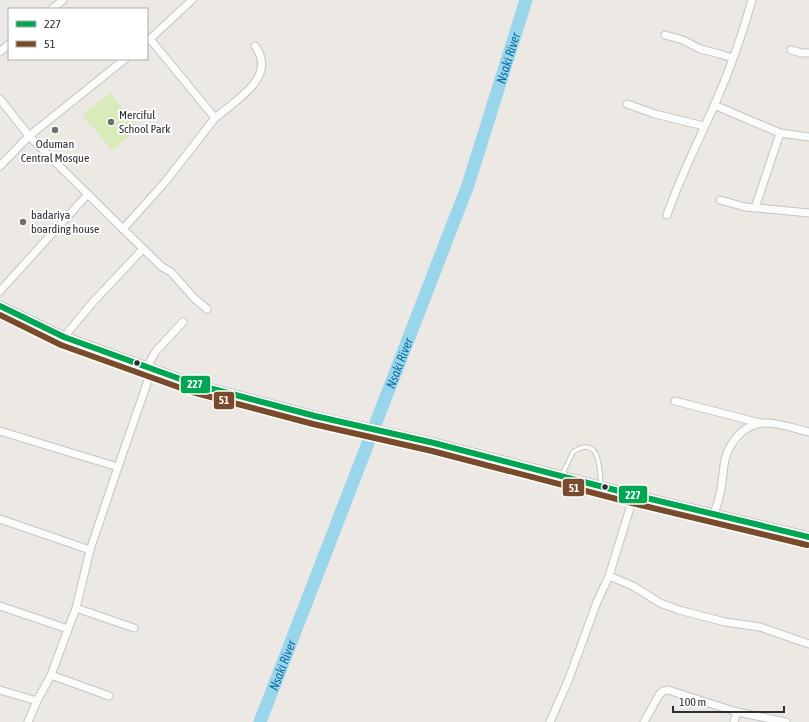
<svg xmlns="http://www.w3.org/2000/svg" width="809" height="722" viewBox="0 0 809 722" font-family="'Asap Condensed',sans-serif">
<rect width="100%" height="100%" fill="#ece8e4"/>
<!-- pitch -->
<path fill="#d9eabb" d="M110,93L139,128L112,150L82,115Z"/>
<g fill="none" stroke-linecap="round" stroke-linejoin="round">
<!-- river -->
<path stroke="#99d6ec" stroke-width="13" id="s1" d="M260,722L468,185L526,0"/>
<defs>
<path id="service" d="M562,475L573,452C600,434 600,469 601,486"/>
<g id="minor">
<path d="M52,9L63,0"/>
<path d="M665,35L683,40L700,49L720,54L732,58"/>
<path d="M150,39L192,0"/>
<path d="M791,50L802,53H809"/>
<path d="M0,52L9,44"/>
<path d="M125,59L29,136L123,229L166,181L215,118L150,39L147,41"/>
<path d="M0,99L29,136L0,166"/>
<path d="M627,104L655,114L704,126"/>
<path d="M714,105L780,133L809,137"/>
<path d="M215,118C236,100 278,77 255,46"/>
<path d="M720,200L745,207L809,213"/>
<path d="M755,208L780,133"/>
<path d="M667,215C680,177 698,142 714,106C729,72 742,36 752,0"/>
<path d="M123,229L162,267L171,272L194,298L207,309"/>
<path d="M0,291L88,194"/>
<path d="M64,337L93,302L143,249"/>
<path d="M147,367L156,351L183,322"/>
<path d="M675,401L760,423"/>
<path d="M0,431L118,467"/>
<path d="M714,513C721,497 722,482 724,465C727,445 742,424 764,423C779,422 795,429 809,432"/>
<path d="M0,519L90,550"/>
<path d="M609,576L633,586L660,603L679,610L725,622L760,627L809,644"/>
<path d="M0,606L68,629"/>
<path d="M76,608L134,628"/>
<path d="M51,675L109,696"/>
<path d="M0,690L37,701"/>
<path d="M28,722L37,701L51,675L76,608L90,550L118,467L152,369"/>
<path d="M550,722L568,681L597,602L609,576L634,495"/>
<path d="M644,722L659,695L663,691L668,690L737,712"/>
<path d="M734,722L737,712L786,722"/>
</g>
<path id="tertiary" d="M0,306L64,337L194,384L315,416L434,443L634,495L809,537"/>
</defs>
<!-- service casing -->
<use href="#service" stroke="#c5c4c5" stroke-width="5.5"/>
<!-- minor casing -->
<use href="#minor" stroke="#c5c4c5" stroke-width="9"/>
<!-- tertiary casing -->
<use href="#tertiary" stroke="#c5c4c5" stroke-width="11"/>
<!-- service -->
<use href="#service" stroke="#fcfcfb" stroke-width="3.5"/>
<!-- minor -->
<use href="#minor" stroke="#fcfcfb" stroke-width="7"/>
<!-- tertiary -->
<use href="#tertiary" stroke="#fcfcfb" stroke-width="9"/>
<defs>
<path id="bus-1" d="M0,306L64,337L194,384L315,416L434,443L634,495L809,537"/>
<path id="bus-2" d="M0,315L61,345L192,392L313,424L432,451L632,503L807,545"/>
</defs>
<!-- bus-1 casing -->
<use href="#bus-1" stroke="#fff" stroke-width="9"/>
<!-- bus-2 casing -->
<use href="#bus-2" stroke="#fff" stroke-width="9"/>
<!-- bus-1 -->
<use href="#bus-1" stroke="#00a651" stroke-width="6"/>
<!-- bus-2 -->
<use href="#bus-2" stroke="#7a4b2a" stroke-width="6"/>
</g>
<!-- markers -->
<g fill="#706f6e" stroke="#fff" stroke-width="1.5">
<circle cx="111" cy="122" r="4"/>
<circle cx="55" cy="130" r="4"/>
<circle cx="23" cy="222" r="4"/>
</g>
<g fill="#2e2e2e" stroke="#fff" stroke-width="1.5">
<circle cx="137" cy="363" r="3.5"/>
<circle cx="605" cy="487" r="3.5"/>
</g>
<g text-anchor="middle" dominant-baseline="central" stroke-width="4" stroke-linejoin="round" paint-order="stroke">
<!-- poi labels -->
<g font-size="12" fill="#2e2e2e" stroke="#fff" text-anchor="start">
<text x="119" y="115">Merciful<tspan x="119" dy="14">School Park</tspan></text>
<text x="55" y="144" text-anchor="middle">Oduman<tspan x="55" dy="14">Central Mosque</tspan></text>
<text x="31" y="215">badariya<tspan x="31" dy="14">boarding house</tspan></text>
</g>
<!-- water labels -->
<g font-size="13" font-style="italic" fill="#0d6fa3" stroke="#fff">
<text stroke="none"><textPath href="#s1" startOffset="709">Nsaki River</textPath></text>
<text stroke="none"><textPath href="#s1" startOffset="385">Nsaki River</textPath></text>
<text stroke="none"><textPath href="#s1" startOffset="61">Nsaki River</textPath></text>
</g>
</g>
<g stroke="#fff" stroke-width="1.5">
<rect x="180" y="375" width="31" height="19" rx="4" fill="#00a651"/>
<rect x="213" y="391" width="22" height="19" rx="4" fill="#7a4b2a"/>
<rect x="562" y="478" width="23" height="19" rx="4" fill="#7a4b2a"/>
<rect x="618" y="485" width="30" height="19" rx="4" fill="#00a651"/>
</g>
<g font-size="11" text-anchor="middle" font-weight="bold" fill="#fff">
<text x="195" y="388">227</text>
<text x="224" y="404">51</text>
<text x="574" y="492">51</text>
<text x="633" y="499">227</text>
</g>
<!-- legend -->
<rect x="8" y="8" width="140" height="52" fill="#ffffff" stroke="#ababab"/>
<rect x="16" y="21" width="20" height="6" fill="#00a651" stroke="#ababab"/>
<text x="44" y="28" font-size="12" fill="#2e2e2e">227</text>
<rect x="16" y="41" width="20" height="6" fill="#7a4b2a" stroke="#ababab"/>
<text x="44" y="48" font-size="12" fill="#2e2e2e">51</text>
<!-- scale -->
<path d="M673 706v6h111v-6" fill="none" stroke="#2e2e2e" stroke-width="2"/>
<text x="679" y="706" font-size="12" fill="#2e2e2e" stroke="#ffffff" stroke-width="3" paint-order="stroke">100 m</text>
</svg>
